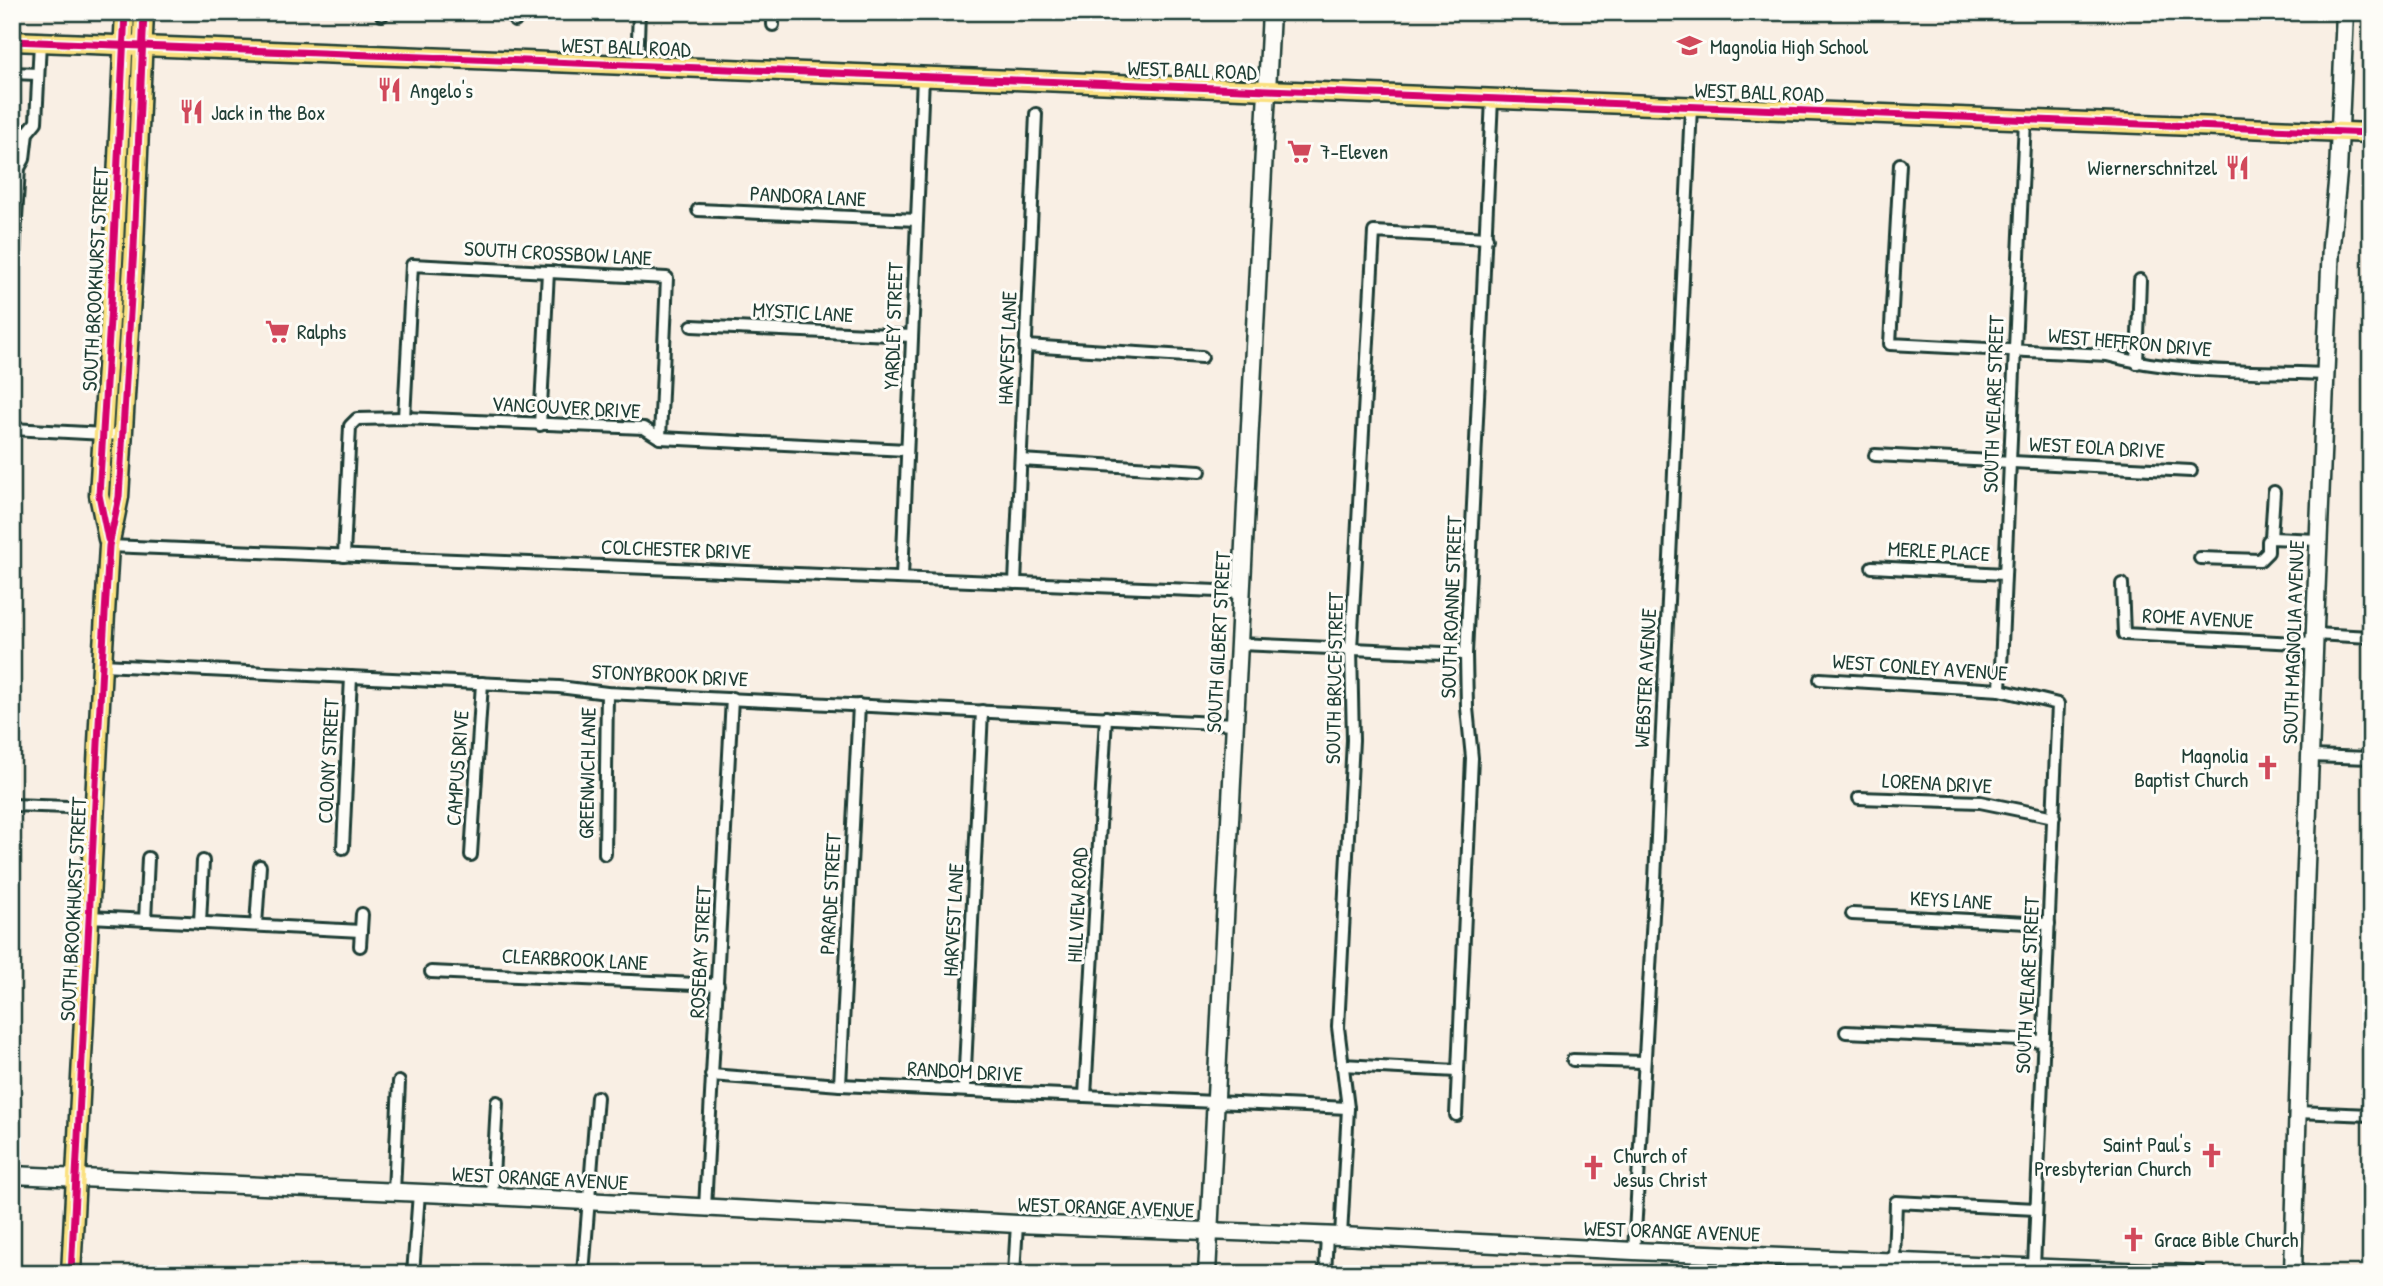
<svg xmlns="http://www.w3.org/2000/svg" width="2383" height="1286" viewBox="0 0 2383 1286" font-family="'Patrick Hand',sans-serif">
<rect width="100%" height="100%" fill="#f9efe4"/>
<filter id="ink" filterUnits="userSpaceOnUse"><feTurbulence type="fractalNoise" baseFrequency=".0143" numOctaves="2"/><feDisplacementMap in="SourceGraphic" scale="14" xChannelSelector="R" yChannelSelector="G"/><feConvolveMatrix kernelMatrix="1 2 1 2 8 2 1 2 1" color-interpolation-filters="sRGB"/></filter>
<g filter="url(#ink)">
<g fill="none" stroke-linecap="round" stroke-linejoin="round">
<defs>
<g id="street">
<path d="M382,15V12"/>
<path d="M515,21V12"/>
<path d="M773,25V12"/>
<path d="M637,65L639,12"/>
<path d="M12,73L38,74"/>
<path d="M1900,164L1890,344L2107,355C2178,374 2253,371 2325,374"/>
<path d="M698,210L917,220"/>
<path d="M12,286L19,168L24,159L27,133L36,122L40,42"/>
<path d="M692,326L912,336"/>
<path d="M1026,346L1202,357"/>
<path d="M2137,363L2140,280"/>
<path d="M404,418L412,265L667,278L660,438"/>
<path d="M540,425L548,272"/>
<path d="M12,429L123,435"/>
<path d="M1875,455L2191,471"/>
<path d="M1021,460L1200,471"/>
<path d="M2271,538L2274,492"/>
<path d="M109,546L1242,592"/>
<path d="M344,556L350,426L357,419L404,418L644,428L660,438L907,450"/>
<path d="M2200,558L2260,560L2268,552V541L2271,538L2318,540"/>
<path d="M1872,567L2005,574"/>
<path d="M902,577L923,77"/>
<path d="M1015,583L1036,114"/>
<path d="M2122,584L2124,634L2313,644"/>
<path d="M2314,634L2371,637"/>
<path d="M1239,644L1466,654"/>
<path d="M102,665L559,687L607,693L1235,724"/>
<path d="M1820,679L2000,690L2058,704L2034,1267"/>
<path d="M2000,690L2025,120"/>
<path d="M2309,756L2371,758"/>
<path d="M1859,798L1980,802L2054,817"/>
<path d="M12,805L96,808"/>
<path d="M343,848L351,677"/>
<path d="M605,854L607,693"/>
<path d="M471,855L482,683"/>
<path d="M1852,914L2049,924"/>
<path d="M90,917L361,931"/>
<path d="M145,920L148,858"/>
<path d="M200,923L203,861"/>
<path d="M256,925L260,866"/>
<path d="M360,946L362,914"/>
<path d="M431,972L718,985"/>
<path d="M1846,1032L2044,1041"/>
<path d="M1573,1060L1644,1062"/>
<path d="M1342,1065L1457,1071"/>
<path d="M711,1075L840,1085L1348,1108"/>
<path d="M840,1085L859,705"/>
<path d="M964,1090L982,711"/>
<path d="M1085,1096L1106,717"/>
<path d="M2297,1112L2371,1115"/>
<path d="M1456,1115L1472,758L1467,708L1466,654L1492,99"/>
<path d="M394,1192L399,1082"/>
<path d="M492,1196L497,1102"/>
<path d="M705,1208L732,698"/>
<path d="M1341,1236L1348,1108L1338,1027L1353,740L1351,649L1374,232L1487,238"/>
<path d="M1634,1251L1655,880L1691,107"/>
<path d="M1894,1260L1896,1202L2036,1209"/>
<path d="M413,1274L419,1193"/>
<path d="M583,1274L597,1097"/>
<path d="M1014,1274L1017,1224"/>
<path d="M1325,1274L1327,1235"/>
<path d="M1723,1274L1725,1254"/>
</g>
<g id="secondary">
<path d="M12,1175L492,1196L1017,1224L1341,1236L1634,1251L2198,1274"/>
<path d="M1207,1274L1271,12"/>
<path d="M2293,1274C2302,931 2316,588 2331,245L2338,173L2345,12"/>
</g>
<g id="primary">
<path d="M12,41L2371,133"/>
<path d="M108,539L99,495L111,304L125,12"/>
<path d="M71,1274L102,665L109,546L119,497L134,247L144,12"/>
</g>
</defs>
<!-- street casing -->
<use href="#street" stroke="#1f3d34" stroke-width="16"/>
<!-- secondary casing -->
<use href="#secondary" stroke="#1f3d34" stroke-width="21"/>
<!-- primary casing -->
<use href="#primary" stroke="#1f3d34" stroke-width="23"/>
<!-- street -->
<use href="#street" stroke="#fdfcf7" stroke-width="10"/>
<!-- secondary -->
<use href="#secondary" stroke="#fdfcf7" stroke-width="16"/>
<!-- primary -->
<use href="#primary" stroke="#fbe180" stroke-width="18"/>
<defs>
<g id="cycleway">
<path d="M12,41L2371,133"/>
<path d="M108,539L99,495L111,304L125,12"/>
<path d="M71,1274L102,665L109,546L119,497L134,247L144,12"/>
</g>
</defs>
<!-- cycleway casing -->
<use href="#cycleway" stroke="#fdfcf7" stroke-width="11"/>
<!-- cycleway -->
<use href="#cycleway" stroke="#d6006c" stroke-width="7"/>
</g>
</g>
<!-- icons -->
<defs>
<symbol id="school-bare" viewBox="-9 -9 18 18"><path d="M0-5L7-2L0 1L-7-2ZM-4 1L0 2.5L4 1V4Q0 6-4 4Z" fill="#d1495b" stroke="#fdfcf7" stroke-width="2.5" paint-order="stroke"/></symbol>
<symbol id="restaurant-bare" viewBox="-9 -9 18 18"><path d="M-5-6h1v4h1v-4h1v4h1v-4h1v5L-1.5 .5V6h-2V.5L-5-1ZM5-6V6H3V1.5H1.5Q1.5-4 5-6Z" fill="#d1495b" stroke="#fdfcf7" stroke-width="2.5" paint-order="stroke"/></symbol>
<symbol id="supermarket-bare" viewBox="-9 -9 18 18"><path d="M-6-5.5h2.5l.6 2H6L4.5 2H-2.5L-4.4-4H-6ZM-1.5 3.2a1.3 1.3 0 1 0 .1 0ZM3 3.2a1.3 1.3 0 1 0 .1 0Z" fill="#d1495b" stroke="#fdfcf7" stroke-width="2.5" paint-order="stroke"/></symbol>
<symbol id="church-bare" viewBox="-9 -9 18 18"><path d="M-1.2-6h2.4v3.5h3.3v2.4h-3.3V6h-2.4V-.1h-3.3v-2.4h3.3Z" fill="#d1495b" stroke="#fdfcf7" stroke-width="2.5" paint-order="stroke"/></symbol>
</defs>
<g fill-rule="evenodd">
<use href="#school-bare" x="1672" y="28" width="35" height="35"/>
<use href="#restaurant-bare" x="372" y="72" width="35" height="35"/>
<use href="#restaurant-bare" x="174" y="94" width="35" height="35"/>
<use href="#supermarket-bare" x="1282" y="134" width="35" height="35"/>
<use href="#restaurant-bare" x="2220" y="150" width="35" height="35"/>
<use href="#supermarket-bare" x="260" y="314" width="35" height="35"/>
<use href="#church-bare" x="2250" y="750" width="35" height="35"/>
<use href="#church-bare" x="2194" y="1138" width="35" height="35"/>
<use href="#church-bare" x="1576" y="1150" width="35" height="35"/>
<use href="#church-bare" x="2116" y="1222" width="35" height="35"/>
</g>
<g text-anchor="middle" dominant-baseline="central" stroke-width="6" stroke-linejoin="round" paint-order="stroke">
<!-- poi labels -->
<g font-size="21" fill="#1f3d34" stroke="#fdfcf7" text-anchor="start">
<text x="1710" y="46">Magnolia High School</text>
<text x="410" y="90">Angelo's</text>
<text x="211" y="112">Jack in the Box</text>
<text x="1320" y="151">7-Eleven</text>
<text x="2217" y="167" text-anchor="end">Wiernerschnitzel</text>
<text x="297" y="331">Ralphs</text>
<text x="2248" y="755" text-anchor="end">Magnolia<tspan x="2248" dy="24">Baptist Church</tspan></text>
<text x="2191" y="1144" text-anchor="end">Saint Paul's<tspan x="2191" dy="24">Presbyterian Church</tspan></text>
<text x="1613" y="1155">Church of<tspan x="1613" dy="24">Jesus Christ</tspan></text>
<text x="2154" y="1239">Grace Bible Church</text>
</g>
<!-- street labels -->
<g font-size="21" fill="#1f3d34" stroke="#fdfcf7">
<text transform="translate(626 47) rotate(2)">WEST BALL ROAD</text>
<text transform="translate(1192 70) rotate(2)">WEST BALL ROAD</text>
<text transform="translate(1759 92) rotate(2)">WEST BALL ROAD</text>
<text transform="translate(808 196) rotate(3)">PANDORA LANE</text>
<text transform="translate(558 253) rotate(3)">SOUTH CROSSBOW LANE</text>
<text transform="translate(95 279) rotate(-87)">SOUTH BROOKHURST STREET</text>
<text transform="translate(803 312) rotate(3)">MYSTIC LANE</text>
<text transform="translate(893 326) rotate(-88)">YARDLEY STREET</text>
<text transform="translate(2130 342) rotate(5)">WEST HEFFRON DRIVE</text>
<text transform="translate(1007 348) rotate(-88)">HARVEST LANE</text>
<text transform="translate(1993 404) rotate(-88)">SOUTH VELARE STREET</text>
<text transform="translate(566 407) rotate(3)">VANCOUVER DRIVE</text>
<text transform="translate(2097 447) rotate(3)">WEST EOLA DRIVE</text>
<text transform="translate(676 549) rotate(2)">COLCHESTER DRIVE</text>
<text transform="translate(1939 551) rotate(3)">MERLE PLACE</text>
<text transform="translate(1451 607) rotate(-88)">SOUTH ROANNE STREET</text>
<text transform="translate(2198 618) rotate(3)">ROME AVENUE</text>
<text transform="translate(1218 642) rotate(-87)">SOUTH GILBERT STREET</text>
<text transform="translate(2293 642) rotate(-88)">SOUTH MAGNOLIA AVENUE</text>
<text transform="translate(1920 667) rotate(4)">WEST CONLEY AVENUE</text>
<text transform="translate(670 675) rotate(3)">STONYBROOK DRIVE</text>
<text transform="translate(1334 678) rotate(-89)">SOUTH BRUCE STREET</text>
<text transform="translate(1645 678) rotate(-87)">WEBSTER AVENUE</text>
<text transform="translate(328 761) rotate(-87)">COLONY STREET</text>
<text transform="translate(457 768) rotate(-86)">CAMPUS DRIVE</text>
<text transform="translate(587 773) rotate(-89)">GREENWICH LANE</text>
<text transform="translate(1937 783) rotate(3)">LORENA DRIVE</text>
<text transform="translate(830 894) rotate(-87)">PARADE STREET</text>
<text transform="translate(1951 900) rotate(3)">KEYS LANE</text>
<text transform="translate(1077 905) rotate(-87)">HILLVIEW ROAD</text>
<text transform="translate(73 909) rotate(-87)">SOUTH BROOKHURST STREET</text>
<text transform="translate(953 920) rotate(-87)">HARVEST LANE</text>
<text transform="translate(700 952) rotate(-87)">ROSEBAY STREET</text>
<text transform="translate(575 959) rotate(3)">CLEARBROOK LANE</text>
<text transform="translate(2027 985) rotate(-87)">SOUTH VELARE STREET</text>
<text transform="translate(965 1071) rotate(3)">RANDOM DRIVE</text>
<text transform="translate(540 1178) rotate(3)">WEST ORANGE AVENUE</text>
<text transform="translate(1106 1207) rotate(2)">WEST ORANGE AVENUE</text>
<text transform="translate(1672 1231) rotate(2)">WEST ORANGE AVENUE</text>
</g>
</g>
<!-- margin -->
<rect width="2383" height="1286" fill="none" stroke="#fdfcf7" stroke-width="42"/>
<rect x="21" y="21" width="2341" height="1244" fill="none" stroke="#1f3d34" stroke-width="2.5" filter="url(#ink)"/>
</svg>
